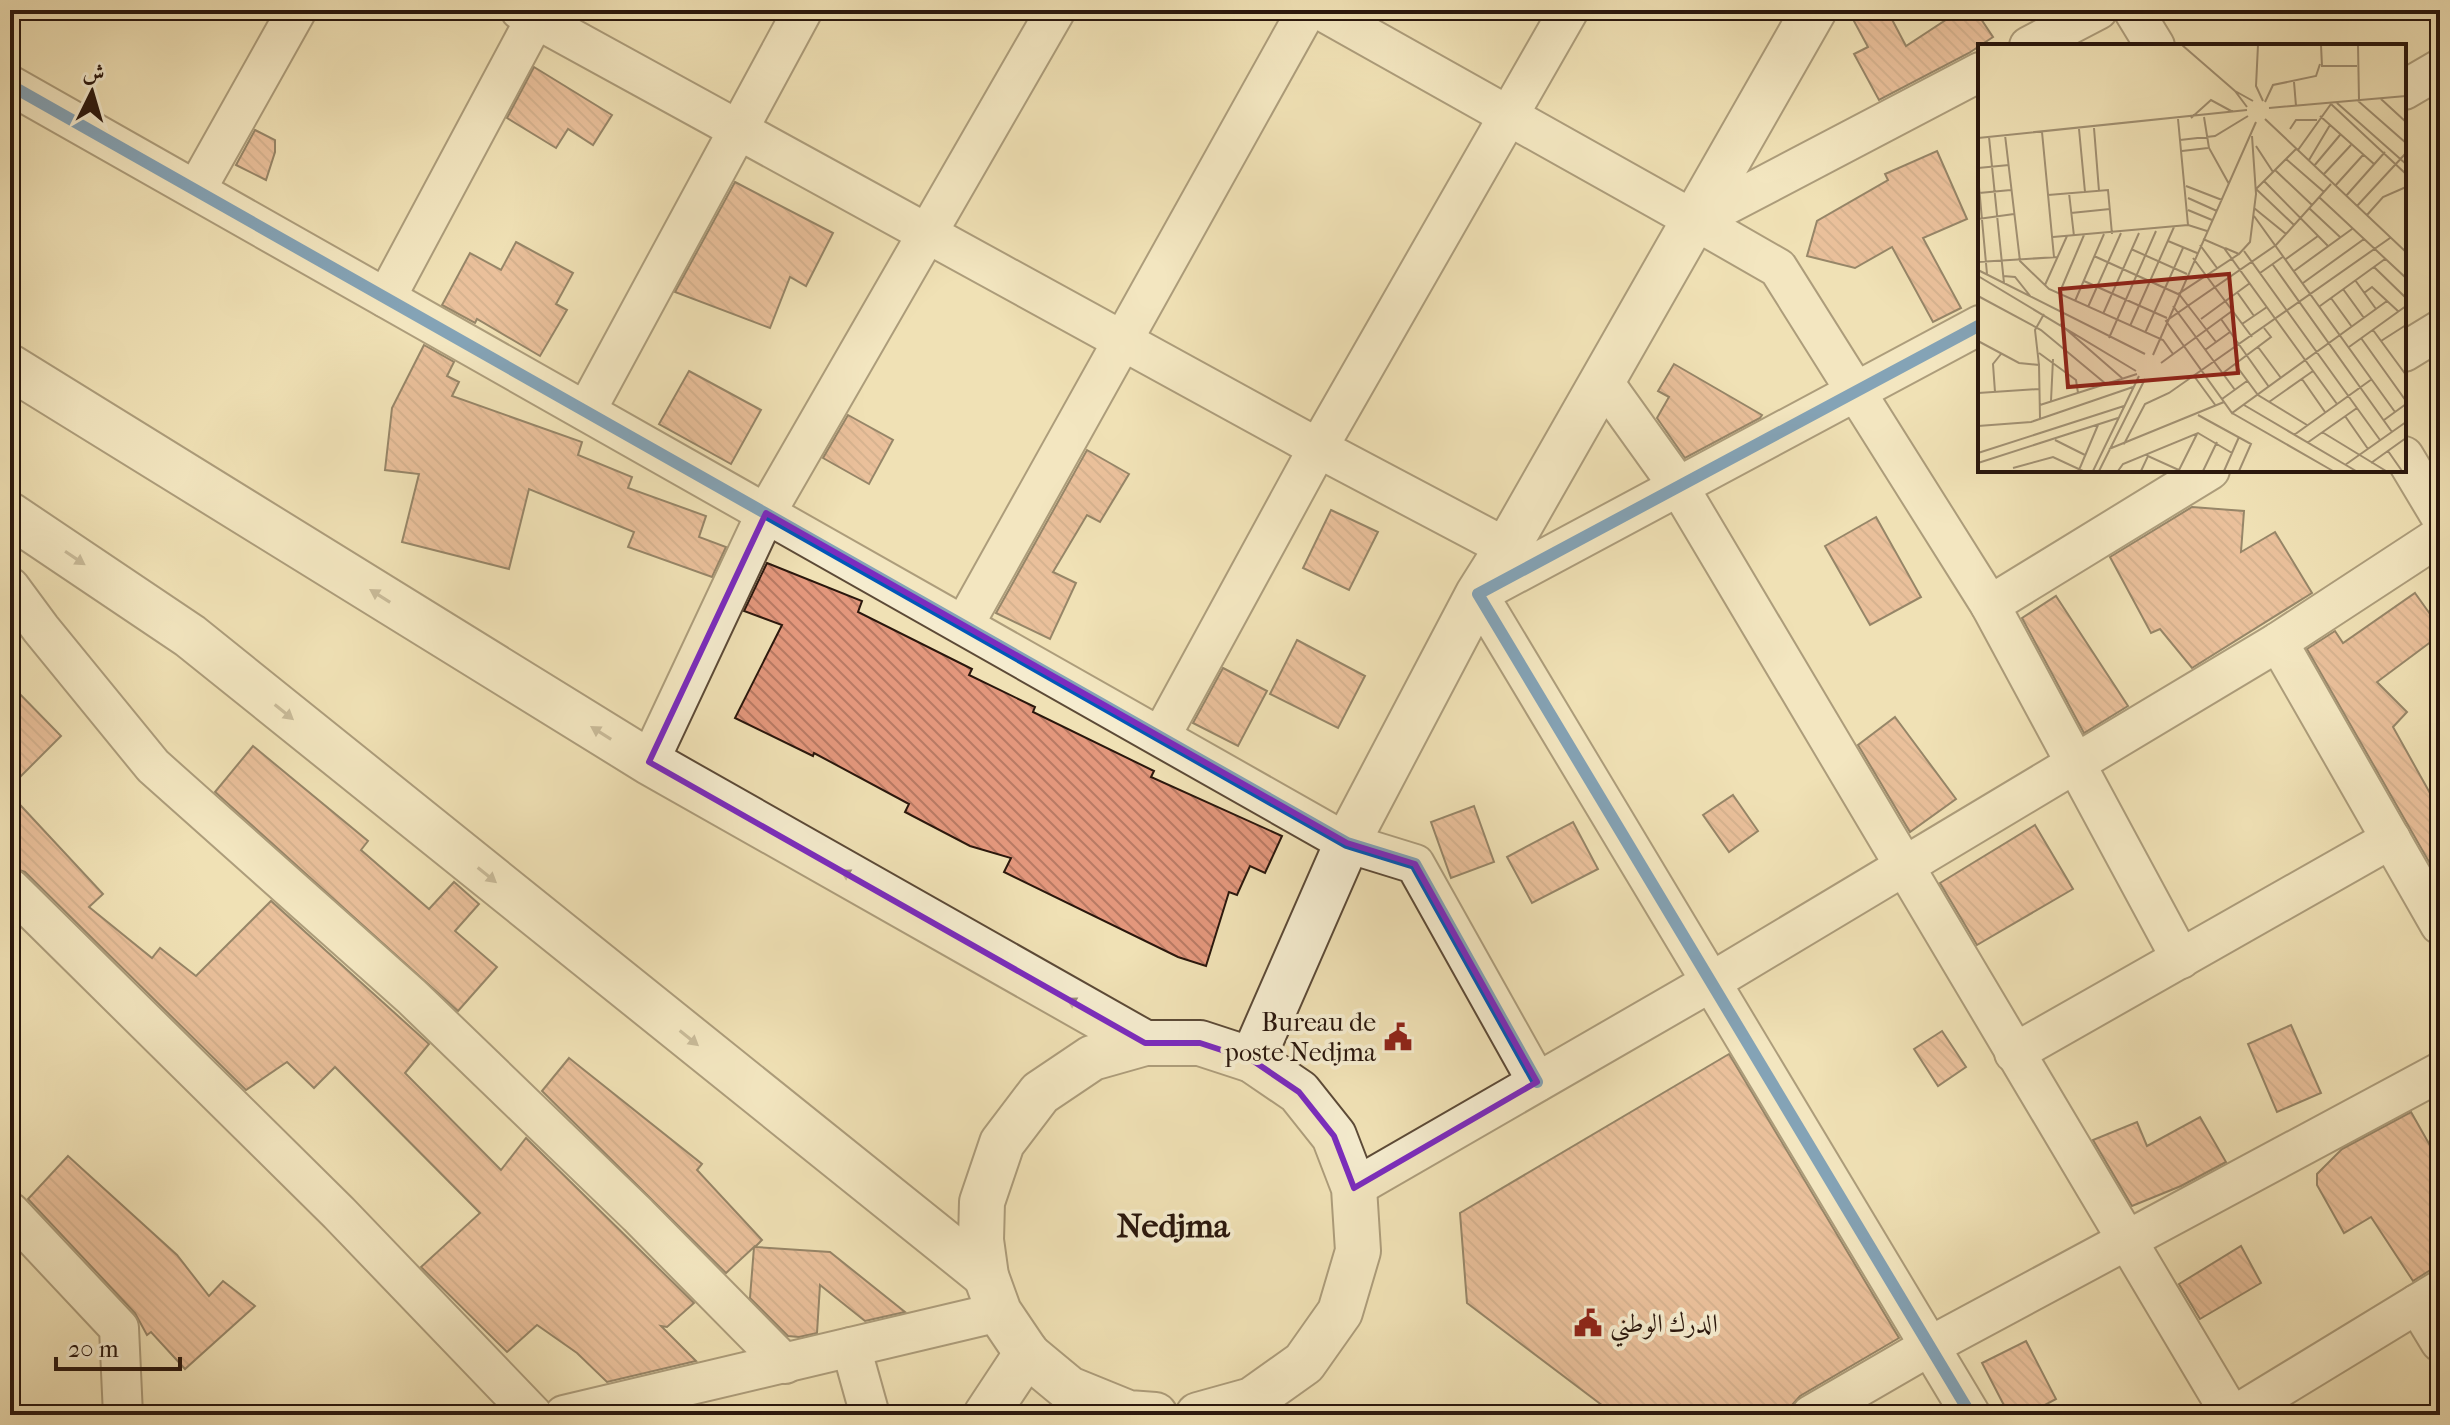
<svg xmlns="http://www.w3.org/2000/svg" width="2450" height="1425" viewBox="0 0 2450 1425" font-family="'IM FELL French Canon',Amiri,serif">
<defs>
<pattern id="building-back-hatch" width="6" height="6" patternUnits="userSpaceOnUse" patternTransform="scale(2)"><rect width="6" height="6" fill="#e3977c"/><path d="M-1 5l2 2M0 0l6 6M5-1l2 2" fill="none" stroke="#b87a64"/></pattern>
</defs>
<rect width="100%" height="100%" fill="#f0e1b5"/>
<filter id="stains"><feTurbulence type="fractalNoise" baseFrequency=".0025" numOctaves="4"/><feColorMatrix values="0 0 0 0 .2 0 0 0 0 .09 0 0 0 0 .02 0 0 0 .5 -.17"/></filter>
<radialGradient id="worn" r=".72"><stop offset=".6" stop-color="#630" stop-opacity="0"/><stop offset="1" stop-color="#630" stop-opacity=".3"/></radialGradient>
<!-- building -->
<g fill="url(#building-back-hatch)" stroke="#2a170d" stroke-width="2">
<path d="M1848,10H1887L1906,46L1961,10H1975L1993,37L1969,53L1879,100L1854,54L1868,47Z"/>
<path d="M534,67L612,115L593,145L568,129L556,148L507,118Z"/>
<path d="M255,130L275,140V152L266,180L236,165Z"/>
<path d="M1937,151L1967,219L1923,238L1961,308L1933,322L1892,247L1855,268L1807,256L1817,221L1888,180L1885,174Z"/>
<path d="M735,182L833,233L806,286L790,277L770,328L675,292Z"/>
<path d="M516,242L573,273L556,304L567,310L540,356L477,319L475,323L442,305L470,253L501,270Z"/>
<path d="M424,345L454,362L447,376L459,382L452,396L582,442L578,455L632,477L628,488L706,516L699,537L726,547L712,577L628,547L634,532L529,489L509,569L402,542L419,474L385,470L392,408Z"/>
<path d="M1674,364L1762,415L1760,418L1685,458L1657,418L1669,397L1658,391Z"/>
<path d="M689,371L761,410L731,464L659,424Z"/>
<path d="M848,415L893,440L869,484L823,458Z"/>
<path d="M1087,450L1129,474L1100,522L1087,515L1053,572L1076,583L1050,639L996,613Z"/>
<path d="M2192,507L2244,511L2241,552L2275,532L2312,593L2192,668L2160,629L2151,633L2110,557Z"/>
<path d="M1331,510L1378,532L1349,590L1303,568Z"/>
<path d="M1876,517L1921,597L1870,625L1825,546Z"/>
<path d="M767,563L862,601L858,612L972,669L969,675L1035,707L1033,712L1154,771L1151,777L1282,836L1265,873L1250,866L1237,895L1229,892L1206,966L1178,957L1004,872L1011,858L970,846L905,812L909,804L814,753L813,756L735,718L782,625L744,611Z"/>
<path d="M2415,593L2440,628V635L2377,682L2407,712L2393,727L2440,811V881L2307,649L2335,631L2343,643Z"/>
<path d="M2056,596L2128,706L2084,733L2022,618Z"/>
<path d="M1297,640L1365,676L1338,728L1270,694Z"/>
<path d="M1223,668L1267,691L1238,746L1193,723Z"/>
<path d="M10,684L61,736L10,787Z"/>
<path d="M1895,717L1956,799L1910,832L1858,745Z"/>
<path d="M253,746L368,841L361,850L429,909L454,882L479,904L455,931L497,967L458,1011L215,792Z"/>
<path d="M10,794L103,894L89,907L152,958L160,948L196,976L271,901L429,1044L405,1073L501,1170L526,1138L694,1303L667,1327L661,1326L696,1361L607,1382L577,1353L537,1325L507,1352L421,1267L480,1213L335,1067L314,1088L287,1062L246,1090L25,872L10,867Z"/>
<path d="M1733,795L1758,831L1729,852L1703,815Z"/>
<path d="M1474,806L1494,862L1451,878L1431,822Z"/>
<path d="M1573,822L1598,869L1532,903L1507,857Z"/>
<path d="M2035,825L2073,889L1977,945L1940,883Z"/>
<path d="M2291,1025L2321,1093L2277,1112L2248,1044Z"/>
<path d="M1942,1031L1966,1067L1938,1086L1914,1049Z"/>
<path d="M1729,1054L1899,1338L1800,1396L1792,1405L1789,1415H1615L1467,1303L1460,1213Z"/>
<path d="M569,1058L702,1164L697,1170L762,1240L755,1247L830,1252L905,1312L865,1321L820,1285L817,1333L799,1337L788,1336L750,1298L754,1247L726,1273L542,1091Z"/>
<path d="M2411,1112L2440,1163V1268L2429,1271L2413,1281L2371,1217L2344,1233L2317,1185V1174L2342,1149Z"/>
<path d="M2200,1117L2226,1162L2181,1186L2132,1206L2093,1140L2137,1122L2147,1146Z"/>
<path d="M68,1156L177,1255L209,1296L223,1281L255,1306L185,1369L151,1332L147,1335L135,1313L28,1199Z"/>
<path d="M2241,1246L2261,1283L2200,1319L2179,1284Z"/>
<path d="M2026,1341L2056,1399L2026,1415H2009L1982,1363Z"/>
</g>
<g fill="none" stroke-linecap="round" stroke-linejoin="round">
<defs>
<g id="minor">
<path d="M520,10L1318,448L1507,548"/>
<path d="M1320,10L1696,221L1980,72"/>
<path d="M2133,10L2155,46"/>
<path d="M2029,46L2098,10"/>
<path d="M10,85L1347,843L1415,864L1537,1082"/>
<path d="M2404,90L2440,69"/>
<path d="M196,190L297,10"/>
<path d="M1696,221L1778,268L1990,605L2181,959"/>
<path d="M386,298L540,10"/>
<path d="M2404,352L2440,330"/>
<path d="M1603,381L1679,487L2231,1415"/>
<path d="M586,411L803,10"/>
<path d="M2404,456L2440,516"/>
<path d="M10,587L41,629L153,766L411,996L638,1215L785,1364"/>
<path d="M1990,605L2210,470"/>
<path d="M964,625L1307,10"/>
<path d="M2278,642L2440,925"/>
<path d="M1161,736L1318,448L1569,10"/>
<path d="M649,762L766,513L1056,10"/>
<path d="M10,888L339,1213L533,1415"/>
<path d="M2014,1053L2391,839"/>
<path d="M1354,1188L1711,982L2278,642L2440,536"/>
<path d="M10,1212L119,1328L123,1415"/>
<path d="M2417,1304L2440,1342"/>
<path d="M851,1347L870,1415"/>
<path d="M564,1415L999,1312"/>
<path d="M1811,1415L1930,1346L2440,1072"/>
<path d="M1971,1415L1478,594L1980,325"/>
<path d="M2235,1415L2440,1290"/>
</g>
<g id="tertiary">
<path d="M10,367L649,762L1145,1043"/>
<path d="M10,515L190,636L986,1276"/>
<path d="M1252,1060L1347,843L1478,594L1507,548L1814,10"/>
<path d="M986,1415L1027,1353"/>
<path d="M1155,1415L1128,1413L1069,1389L1028,1355L999,1312L986,1276L981,1240L982,1202L1002,1143L1040,1093L1092,1058L1145,1043H1200L1252,1060L1299,1092L1334,1136L1354,1188L1358,1251L1340,1312L1304,1363L1252,1400L1198,1415"/>
</g>
</defs>
<!-- minor casing -->
<use href="#minor" stroke="#5c4a37" stroke-width="42"/>
<!-- tertiary casing -->
<use href="#tertiary" stroke="#5c4a37" stroke-width="48"/>
<!-- minor -->
<use href="#minor" stroke="#f5eccf" stroke-width="38"/>
<!-- tertiary -->
<use href="#tertiary" stroke="#f5eccf" stroke-width="44"/>
<defs>
<g id="cycleway">
<path d="M10,85L1347,843L1415,864L1537,1082"/>
<path d="M1971,1415L1478,594L1980,325"/>
</g>
</defs>
<!-- cycleway casing -->
<use href="#cycleway" stroke="#f5eccf" stroke-width="17"/>
<!-- cycleway -->
<use href="#cycleway" stroke="#0057b8" stroke-width="12"/>
</g>
<!-- one-way arrows -->
<defs><path id="oneway-solid" d="M-6-.8H1V-3.2L6.5 0L1 3.2V.8H-6Z" transform="scale(2)"/></defs>
<g fill="#9a8c78">
<use href="#oneway-solid" transform="translate(75 558) rotate(34)"/>
<use href="#oneway-solid" transform="translate(380 596) rotate(-148)"/>
<use href="#oneway-solid" transform="translate(284 712) rotate(39)"/>
<use href="#oneway-solid" transform="translate(601 733) rotate(-148)"/>
<use href="#oneway-solid" transform="translate(487 875) rotate(39)"/>
<use href="#oneway-solid" transform="translate(851 876) rotate(-151)"/>
<use href="#oneway-solid" transform="translate(1077 1004) rotate(-151)"/>
<use href="#oneway-solid" transform="translate(689 1038) rotate(39)"/>
</g>
<!-- marked area -->
<path d="M0 0H2450V1425H0ZM766,513L1347,843L1415,864L1537,1082L1354,1188L1334,1136L1299,1092L1252,1060L1200,1043H1145L649,762Z" fill="#f0e1b5" fill-opacity=".55" fill-rule="evenodd"/>
<path fill="none" stroke="#7b2cbf" stroke-width="6" stroke-linejoin="round" d="M766,513L1347,843L1415,864L1537,1082L1354,1188L1334,1136L1299,1092L1252,1060L1200,1043H1145L649,762Z"/>
<!-- icons -->
<defs>
<symbol id="civic-bare" viewBox="-9 -9 18 18"><path d="M-.6-6.5H3V-4.5H.6V-3L4-1V1h2V6H-6V1h2V-1L-.6-3ZM-1.2 2.5V6h2.4V2.5Z" fill="#8f2418" stroke="#f5eccf" stroke-width="2.5" paint-order="stroke"/></symbol>
</defs>
<g fill-rule="evenodd">
<use href="#civic-bare" x="1378" y="1017" width="40" height="40"/>
<use href="#civic-bare" x="1568" y="1303" width="40" height="40"/>
</g>
<g text-anchor="middle" dominant-baseline="central" stroke-width="8" stroke-linejoin="round" paint-order="stroke">
<!-- poi labels -->
<g font-size="26" fill="#2a170d" stroke="#f5eccf" text-anchor="end">
<text x="1376" y="1022">Bureau de<tspan x="1376" dy="30">poste Nedjma</tspan></text>
<text x="1610" y="1323" text-anchor="start">الدرك الوطني</text>
</g>
<!-- district labels -->
<g font-size="34" font-weight="bold" fill="#2a170d" stroke="#f5eccf">
<text x="1173" y="1226">Nedjma</text>
</g>
</g>
<!-- overview -->
<g transform="translate(1978 44)">
<rect width="428" height="428" fill="#f0e1b5"/>
<path fill="none" stroke="#a19072" stroke-width="2" d="M204,1L257,47M280,1L278,42L285,57M343,1L344,22H379M380,1L381,56M316,38L318,62M403,55L428,78M379,56L428,99M287,58L295,41L338,32L342,20M359,59L428,120M269,63L257,47L275,57M291,64L428,52M342,72L396,120M226,73L231,104L251,140M213,74L233,56L255,68M200,75L210,181L229,187M287,75L428,208M116,84L121,147M101,85L107,148M312,85L318,76H339M64,88L76,213M27,91L42,217L71,245L185,296L195,310M11,93L26,239M0,94L269,66M202,96L237,92L270,72M278,102L295,128M320,106L353,60L428,130M204,107L230,104M308,115L346,148M331,116L352,81M336,122L362,91M0,124L31,121M297,126L334,161M346,130L373,101M0,132L9,230M286,137L350,202M353,140L298,201L188,277L254,369L409,257M208,142L244,156M357,142L385,111M1,149L33,146M91,149L96,192M70,151L130,146L134,190M368,152L407,108M341,153L428,234M210,154L239,167M379,162L428,109M276,164L308,190M331,164L362,193M210,166L234,176M93,169L132,165M389,171L405,153L428,143M276,172L417,368M0,175L36,170M316,181L278,145L318,105M75,193L210,181M225,195L246,204L359,360M190,197L219,209M222,201L239,224M247,204L261,210L272,198L278,150L274,92M153,205L209,230M266,207L402,396M116,212L200,250L261,210M215,214L274,293M308,215L340,192M0,218L80,213M295,221L414,388M396,223L428,254M0,226L167,310M316,227L374,185M282,229L306,212M0,232L158,327M25,232L37,233L53,253M377,236L398,265M106,237L189,274M325,239L386,195M67,241L89,192M365,245L386,274M259,248L276,272M386,249L394,243L421,268M81,250L106,191M201,250L238,298M0,252L63,286L128,340M353,254L374,283M97,257L126,190M195,262L257,346M342,262L407,215M110,263L143,189M125,270L161,189M223,275L272,239M243,275L291,343M82,280L144,334M264,280L289,263M152,282L196,183M395,286L428,331M167,289L205,204M131,294L178,187M383,294L428,357M0,297L41,319L61,321L62,374M403,297L428,281M280,303L303,334M371,303L428,262M227,306L252,288M61,309L98,336L100,349M175,311L278,78M183,319L254,267M257,320L280,351L329,381M61,321L57,286L66,270M245,329L293,293L286,284M216,332L238,362M324,335L347,368M17,348L15,320L23,310M0,349L61,345M244,355L269,337M73,357L75,315M291,358L335,327M62,361L159,330M266,361L378,427M254,369L355,427M220,371L273,400L261,427M367,372L390,405M406,376L428,360M0,382L53,378L155,343M344,388L408,427M316,391L394,335M77,396L107,411M329,399L379,364M146,400L167,360L191,349L412,194M131,405L246,358M410,407L424,427M0,409L146,362M0,419L140,374M393,419L428,394M367,421L428,378M35,424L75,413L105,427M101,426L120,381M201,426L219,390M115,427L161,332M121,427L167,335M140,427L145,420L220,389L254,409M163,427L170,412L203,427M225,427L239,398M246,427L261,393"/>
<path fill="#8f2418" fill-opacity="0.15" stroke="#8f2418" stroke-width="4" d="M251,230L260,329L90,343L82,245Z"/>
<rect width="428" height="428" fill="none" stroke="#2a170d" stroke-width="4"/>
</g>
<!-- margin -->
<rect width="2450" height="1425" fill="none" stroke="#f0e1b5" stroke-width="40"/>
<rect x="12" y="12" width="2426" height="1401" fill="none" stroke="#2a170d" stroke-width="4"/>
<rect x="20" y="20" width="2410" height="1385" fill="none" stroke="#2a170d" stroke-width="2"/>
<!-- north arrow -->
<g transform="translate(92 92) rotate(5)" stroke="#f5eccf" stroke-width="6" paint-order="stroke">
<path d="M0-6L14 30L0 20L-14 30Z" fill="#2a170d"/>
<text y="-12" font-size="22" font-weight="bold" text-anchor="middle" fill="#2a170d">ش</text>
</g>
<!-- scale -->
<path d="M56 1357v12h124v-12" fill="none" stroke="#2a170d" stroke-width="4"/>
<text x="68" y="1357" font-size="24" fill="#2a170d" stroke="#f5eccf" stroke-width="6" paint-order="stroke">20 m</text>
<rect width="100%" height="100%" filter="url(#stains)"/>
<rect width="100%" height="100%" fill="url(#worn)"/>
</svg>
